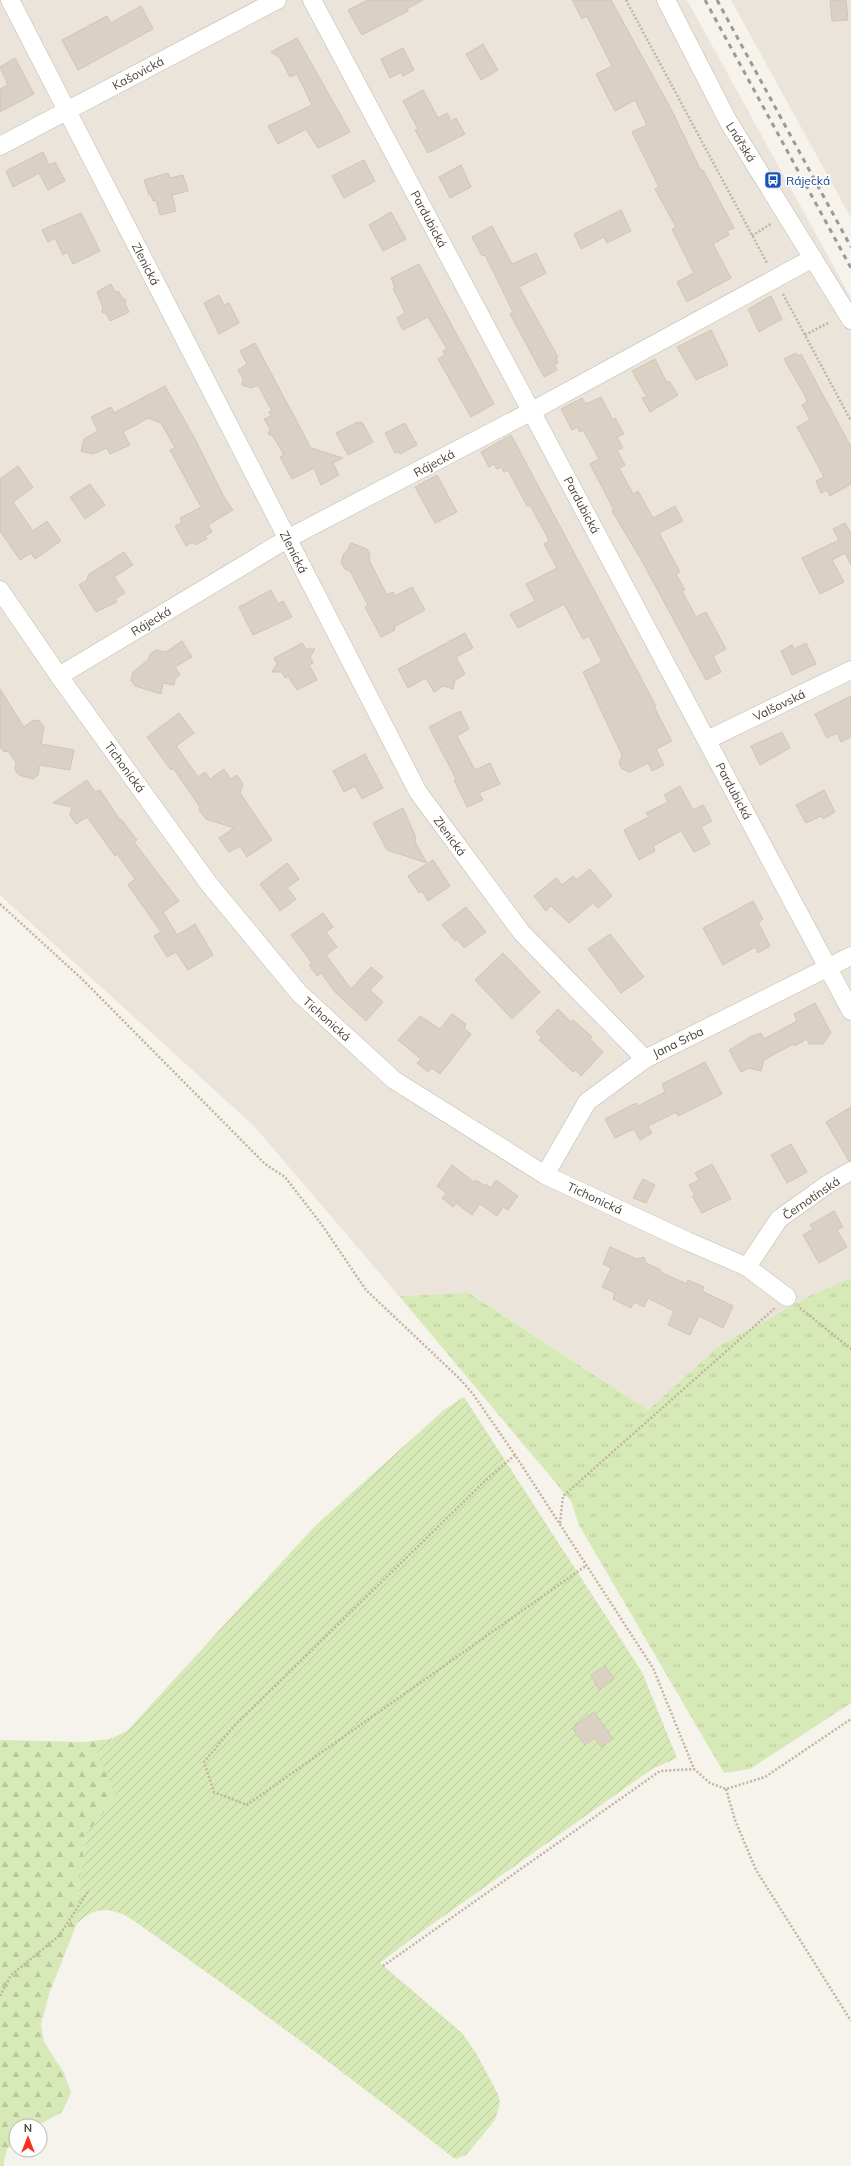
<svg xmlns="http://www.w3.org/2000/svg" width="851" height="2166" viewBox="0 0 851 2166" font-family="Mulish,sans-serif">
<defs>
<pattern id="grass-tufts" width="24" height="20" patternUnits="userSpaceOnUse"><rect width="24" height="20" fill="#d6e9b6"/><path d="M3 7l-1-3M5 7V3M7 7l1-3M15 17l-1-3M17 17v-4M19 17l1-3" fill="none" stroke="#b9c99d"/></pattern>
<pattern id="forest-firs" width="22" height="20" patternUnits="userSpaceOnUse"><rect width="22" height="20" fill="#d6e9b6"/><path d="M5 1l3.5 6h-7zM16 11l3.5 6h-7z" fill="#b9c99d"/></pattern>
<pattern id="garden-furrows" width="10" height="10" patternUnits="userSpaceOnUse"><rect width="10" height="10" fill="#d6e9b6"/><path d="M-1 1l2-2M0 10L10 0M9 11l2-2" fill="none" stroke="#b9c99d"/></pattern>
</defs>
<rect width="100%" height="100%" fill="#f6f2ec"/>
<!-- residential -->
<g fill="#eae4da">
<path d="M0,0H687L851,298V1278L811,1295L719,1346L648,1410L470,1293L399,1296L255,1127L0,895Z"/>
<path d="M731,0H851V218L812,147Z"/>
</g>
<!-- grass -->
<path fill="url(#grass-tufts)" d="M851,1278V1703L750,1769L724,1773L579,1525L571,1501L399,1296L469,1293L648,1410L719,1346L811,1295Z"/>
<!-- forest -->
<path fill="url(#forest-firs)" d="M110,1739L117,1798L86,1834L77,1904V1923L49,1994L41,2025L44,2042L64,2073L71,2093L62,2112L37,2126H16V2141L7,2149L3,2166H0V1740L83,1742Z"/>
<!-- garden -->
<path fill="url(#garden-furrows)" d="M464,1397L642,1672L677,1758L652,1769L414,1937L380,1963L462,2033L476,2053L498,2094L500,2102L495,2120L466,2155L455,2159C348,2075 239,1994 127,1916C107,1907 95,1907 77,1923V1904L86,1834L117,1798L97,1753L110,1739L127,1731L314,1527L444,1410Z"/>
<!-- building -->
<g fill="#dbd0c4" stroke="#d3c4b4">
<path d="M368,0H423L407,9L408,11L362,35L348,10Z"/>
<path d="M572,0H611L671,109L701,171L703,170L734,228L727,231L729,235L713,244L731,278L687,302L677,282L694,273L672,229L676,227L655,189L659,187L632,132L647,125L635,100L615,111L596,74L612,66L587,16L582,19Z"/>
<path d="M830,0H846L848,20L832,21Z"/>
<path d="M141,6L153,29L78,70L62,40L107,16L111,23Z"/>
<path d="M297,38L350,132L318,148L306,129L278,144L268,126L312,105L297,74L290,77L280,58L271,52Z"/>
<path d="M483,44L498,70L481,80L466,54Z"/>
<path d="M403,48L414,70L403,76L401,72L390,78L381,59Z"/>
<path d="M15,58L34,94L0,112V89L8,85L0,67Z"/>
<path d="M423,90L438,118L447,113L451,121L456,118L465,134L428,153L415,130L418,129L403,101Z"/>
<path d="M43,152L49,165L55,162L65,181L48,190L39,173L13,187L6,171Z"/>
<path d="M364,160L375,181L344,198L332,176Z"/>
<path d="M461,165L471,187L450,198L439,177Z"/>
<path d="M168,173L170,178L183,175L188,191L172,195L176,211L160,215L156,200L153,201L151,194L149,195L144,180Z"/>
<path d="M621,210L631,231L607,243L604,237L581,249L574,234Z"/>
<path d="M391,212L406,239L383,251L369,225Z"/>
<path d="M81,213L100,251L73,264L67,252L63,255L55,238L48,242L42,230Z"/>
<path d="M492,226L512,264L536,253L546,273L519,287L558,357L556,358L558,363L554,364L557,370L544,377L510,314L513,312L485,255L482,256L472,237Z"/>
<path d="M419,264L494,404L471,417L438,359L445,355L443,351L447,349L428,317L403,330L397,318L405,313L393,288L395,287L391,278Z"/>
<path d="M111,284L115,292L118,291L122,298L126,300L125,304L129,312L110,321L106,313L102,312L103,308L97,292Z"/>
<path d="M219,295L224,305L229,303L239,323L219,334L204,303Z"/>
<path d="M771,296L782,319L759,332L748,309Z"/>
<path d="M711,330L728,365L696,380L677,347Z"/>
<path d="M255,343L311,448L343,458L333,463L339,475L321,485L314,468L292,479L280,457L284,455L273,436L268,434L270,429L264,419L271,416L269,412L272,411L258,385L251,388L242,385L243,379L238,370L247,364L240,351Z"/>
<path d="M796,353L798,356L801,354L851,447V484L830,496L827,490L821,493L816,481L824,477L797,427L810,420L802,405L807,402L805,396L784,359Z"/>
<path d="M655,359L667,383L669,381L678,395L650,412L642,398L647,397L632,371Z"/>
<path d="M165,386L194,437L224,497L233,510L208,525L212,532L205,536L207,539L195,545L193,542L186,546L175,526L182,522L180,518L201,507L170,450L175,448L161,423L148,418L123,432L130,445L110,454L107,448L93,454L81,451L84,439L98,431L91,417L111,407L114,413Z"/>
<path d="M601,397L613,420L615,418L624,434L617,437L623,448L617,450L625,465L619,468L633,494L638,491L653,518L675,506L683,521L659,533L680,572L676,574L685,590L682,591L696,617L706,612L726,649L713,656L721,672L706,680L642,561L612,511L614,510L590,464L599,459L583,430L580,432L577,427L572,430L561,409L582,398L586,404Z"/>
<path d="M358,422L359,423L362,422L373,442L348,455L336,433Z"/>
<path d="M405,423L417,445L400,454L399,452L395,453L385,433Z"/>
<path d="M511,435L656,706L654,707L672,741L656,749L664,765L652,771L648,763L630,772L622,769L619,763L622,755L583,672L602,662L589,636L583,639L564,604L518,628L510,614L535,601L526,584L557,568L544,544L549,541L547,536L530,505L527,506L508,470L504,472L501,467L497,469L494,464L489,467L481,452Z"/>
<path d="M18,466L33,487L13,502L33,531L47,521L61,541L35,559L31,553L20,560L0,531V479Z"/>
<path d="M437,475L457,512L435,523L415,487Z"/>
<path d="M90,484L105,505L85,519L70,497Z"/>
<path d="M845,523L851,533V565L845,553L832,560L844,582L820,594L802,558L839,540L833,529Z"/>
<path d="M351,543L367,549L370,555L369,560L387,595L393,592L395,596L412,587L425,610L394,627L395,630L381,637L365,607L368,605L350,571L345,569L341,563L344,553L347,551Z"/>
<path d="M124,552L133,565L114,577L125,593L115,599L117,602L96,612L79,585L87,580L88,575Z"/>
<path d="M271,590L278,604L283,601L292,617L253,635L239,607Z"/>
<path d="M465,633L473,648L456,657L465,674L455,680L453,689L444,686L434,692L426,678L408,688L398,669Z"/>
<path d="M182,641L192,657L175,667L180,675L175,679L174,685L163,683L161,694L135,686L131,680L133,672L148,660L150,654L156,650L166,652Z"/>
<path d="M302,643L306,649H315L310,657L313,663L309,665L317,680L297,690L288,676L285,678L282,672H272L277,664L274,658Z"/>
<path d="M806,643L816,664L792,675L781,651L792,645L794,649Z"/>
<path d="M0,689L24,727L33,720L40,721L44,727L41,744L74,750L70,770L40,765L38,775L33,779L19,775L15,770L16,763L9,752L3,751L0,747Z"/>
<path d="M851,696V737L841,742L837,733L827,738L815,714Z"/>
<path d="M460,711L469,729L457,736L475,770L490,763L500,784L479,793L483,800L467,807L454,780L456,779L429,727Z"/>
<path d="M179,713L194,733L176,746L198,777L205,772L210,779L224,769L231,779L237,775L243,784L240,793L272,840L247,857L240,846L229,852L219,838L234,828L206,819L199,810L200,807L173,768L171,770L147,737Z"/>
<path d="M782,732L790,748L760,765L751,746Z"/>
<path d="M365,754L383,788L362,799L355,786L344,792L333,771Z"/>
<path d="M87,780L95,792L100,790L120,820L121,819L137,840L134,842L179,901L163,912L177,935L195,924L213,955L188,970L176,952L167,957L154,936L161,932L128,885L135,879L117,854L115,856L87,817L76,824L70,815L72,807L53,803Z"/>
<path d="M680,786L693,810L703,805L712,821L701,827L710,844L694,852L681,831L653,846L655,851L639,860L624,830L649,817L646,813L668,802L664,795Z"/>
<path d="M824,790L835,812L823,819L821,816L806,823L796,805Z"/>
<path d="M403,808L416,838L415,842L427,863L387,850L373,823Z"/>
<path d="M433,860L450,886L428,901L422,891L419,893L408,876Z"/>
<path d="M287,863L299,879L287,888L296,899L280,911L260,884Z"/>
<path d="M590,869L612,896L598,908L593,903L569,923L551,906L546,911L534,896L556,878L562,885L573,876L576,880Z"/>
<path d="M753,901L763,919L758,922L770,946L758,953L755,947L723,965L703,928Z"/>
<path d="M466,907L486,932L464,948L457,939L455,941L442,925Z"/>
<path d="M323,913L333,927L326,932L337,947L326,955L351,989L371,967L383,977L370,990L383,1002L366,1021L335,992L321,973L317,976L309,965L312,963L291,935Z"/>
<path d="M610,934L644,977L621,993L588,949Z"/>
<path d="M503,953L540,992L512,1019L475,980Z"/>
<path d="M815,1003L831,1033L823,1044H809L807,1039L794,1046L793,1044L764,1060L761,1071L749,1068L741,1072L729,1050L752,1036L761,1033L764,1039L797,1021L794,1014Z"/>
<path d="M558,1009L571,1022L573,1020L592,1037L590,1039L603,1052L581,1076L575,1070L573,1072L551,1051L539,1040L542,1038L536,1032Z"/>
<path d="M452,1014L466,1024L464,1028L471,1034L440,1074L432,1068L428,1072L417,1063L421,1059L398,1040L420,1016L440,1029Z"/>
<path d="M705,1062L722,1094L678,1116L676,1112L648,1126L652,1133L640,1140L634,1129L615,1138L605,1119L636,1103L638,1106L665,1092L662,1084Z"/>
<path d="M851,1107V1161H849L826,1122Z"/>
<path d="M791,1144L807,1172L787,1183L771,1155Z"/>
<path d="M712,1164L731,1199L702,1213L692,1196L695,1195L689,1185L699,1180L695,1173Z"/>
<path d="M452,1165L474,1182L476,1180L485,1186L486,1184L491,1188L496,1180L518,1196L508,1210L503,1207L497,1216L480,1204L472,1215L456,1203L453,1207L442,1198L446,1193L437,1186Z"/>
<path d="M643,1179L655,1185L646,1203L633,1198Z"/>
<path d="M834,1211L843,1227L837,1230L847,1247L819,1263L803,1235L813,1229L810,1225Z"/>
<path d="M610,1247L637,1259L644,1257L646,1263L661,1270L660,1272L687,1284L688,1280L704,1287L702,1291L733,1306L723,1328L699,1316L690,1335L668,1325L674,1311L648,1298L644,1307L634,1302L631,1308L613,1299L615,1293L602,1287L611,1268L603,1264Z"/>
<path d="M605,1666L614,1679L599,1690L591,1675Z"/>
<path d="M594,1712L613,1739L601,1747L595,1738L585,1745L572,1728Z"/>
</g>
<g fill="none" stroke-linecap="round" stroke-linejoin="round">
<defs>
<g id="minor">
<path d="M10,0L418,792L522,933L645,1059"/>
<path d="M312,0L851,1011"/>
<path d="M666,0L728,121L851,320"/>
<path d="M0,146L277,0"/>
<path d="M0,590L59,676L209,884L299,993L394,1080L545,1175L687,1241L747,1267L787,1297"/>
<path d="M59,676L287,539L532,411L813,258"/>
<path d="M707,740L851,670"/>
<path d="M545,1175L587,1102L645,1059L851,956"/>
<path d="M747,1267L779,1219L828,1184L851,1171"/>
</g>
</defs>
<!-- minor casing -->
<use href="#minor" stroke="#c2b9ae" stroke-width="19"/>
<!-- path -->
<g stroke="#c3b49f" stroke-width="2.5" stroke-dasharray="2 2" stroke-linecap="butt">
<path d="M626,0L767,263"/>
<path d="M752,236L772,223"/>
<path d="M783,294L851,421"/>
<path d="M805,335L830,322"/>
<path d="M0,904L82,979L265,1164L285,1177L322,1225L366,1290L459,1378L473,1394L515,1455L653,1668L694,1769L710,1783L726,1789L765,1777L851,1719"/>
<path d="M800,1308L851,1349"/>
<path d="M515,1455L488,1478L234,1726L204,1762L214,1792L247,1805L587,1565"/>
<path d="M560,1523L563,1496L775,1308"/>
<path d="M726,1789L735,1820L756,1870L851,2021"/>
<path d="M383,1966L660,1771L694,1769"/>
<path d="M0,1996L11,1975L59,1936L89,1890"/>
</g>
<!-- minor -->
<use href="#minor" stroke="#fff" stroke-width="18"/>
<!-- rail -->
<g stroke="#9a9a9a" stroke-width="3" stroke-dasharray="5 5" stroke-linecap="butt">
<path d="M705,0L851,268"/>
<path d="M717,0L851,247"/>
</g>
</g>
<!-- icons -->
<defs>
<symbol id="bus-square" viewBox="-11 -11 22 22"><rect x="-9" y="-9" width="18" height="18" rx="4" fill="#1a4fb4" stroke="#fff"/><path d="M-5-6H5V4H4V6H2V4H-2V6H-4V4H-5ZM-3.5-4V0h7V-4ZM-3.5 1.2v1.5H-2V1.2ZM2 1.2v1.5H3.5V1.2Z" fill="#fff"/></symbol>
</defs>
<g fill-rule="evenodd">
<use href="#bus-square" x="763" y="170" width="20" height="20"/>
</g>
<g text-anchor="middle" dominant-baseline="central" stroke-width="3.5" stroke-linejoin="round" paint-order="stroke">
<!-- street labels -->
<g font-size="12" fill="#4b4339" stroke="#fff">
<text transform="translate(138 73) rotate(-28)">Kašovická</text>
<text transform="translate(741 142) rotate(58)">Lnářská</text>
<text transform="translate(429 219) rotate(62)">Pardubická</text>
<text transform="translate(146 264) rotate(63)">Zlenická</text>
<text transform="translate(434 463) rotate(-28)">Rájecká</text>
<text transform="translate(582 505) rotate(62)">Pardubická</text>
<text transform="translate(294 552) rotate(63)">Zlenická</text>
<text transform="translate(151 621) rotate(-31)">Rájecká</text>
<text transform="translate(779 705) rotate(-26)">Valšovská</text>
<text transform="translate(125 767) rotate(54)">Tichonická</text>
<text transform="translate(734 791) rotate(62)">Pardubická</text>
<text transform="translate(450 836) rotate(54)">Zlenická</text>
<text transform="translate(327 1019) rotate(42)">Tichonická</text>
<text transform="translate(678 1042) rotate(-26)">Jana Srba</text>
<text transform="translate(595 1198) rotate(25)">Tichonická</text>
<text transform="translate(811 1198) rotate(-34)">Černotínská</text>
</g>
<!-- transit labels -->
<g font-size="12" fill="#164399" stroke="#fff" text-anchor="start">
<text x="786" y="180">Rájecká</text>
</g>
</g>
<!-- north arrow -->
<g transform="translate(28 2138)"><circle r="19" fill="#ffffff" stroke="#b7b4b0"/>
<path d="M0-3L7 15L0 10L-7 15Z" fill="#f93020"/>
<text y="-6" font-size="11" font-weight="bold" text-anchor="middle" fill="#4b4339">N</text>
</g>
</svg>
